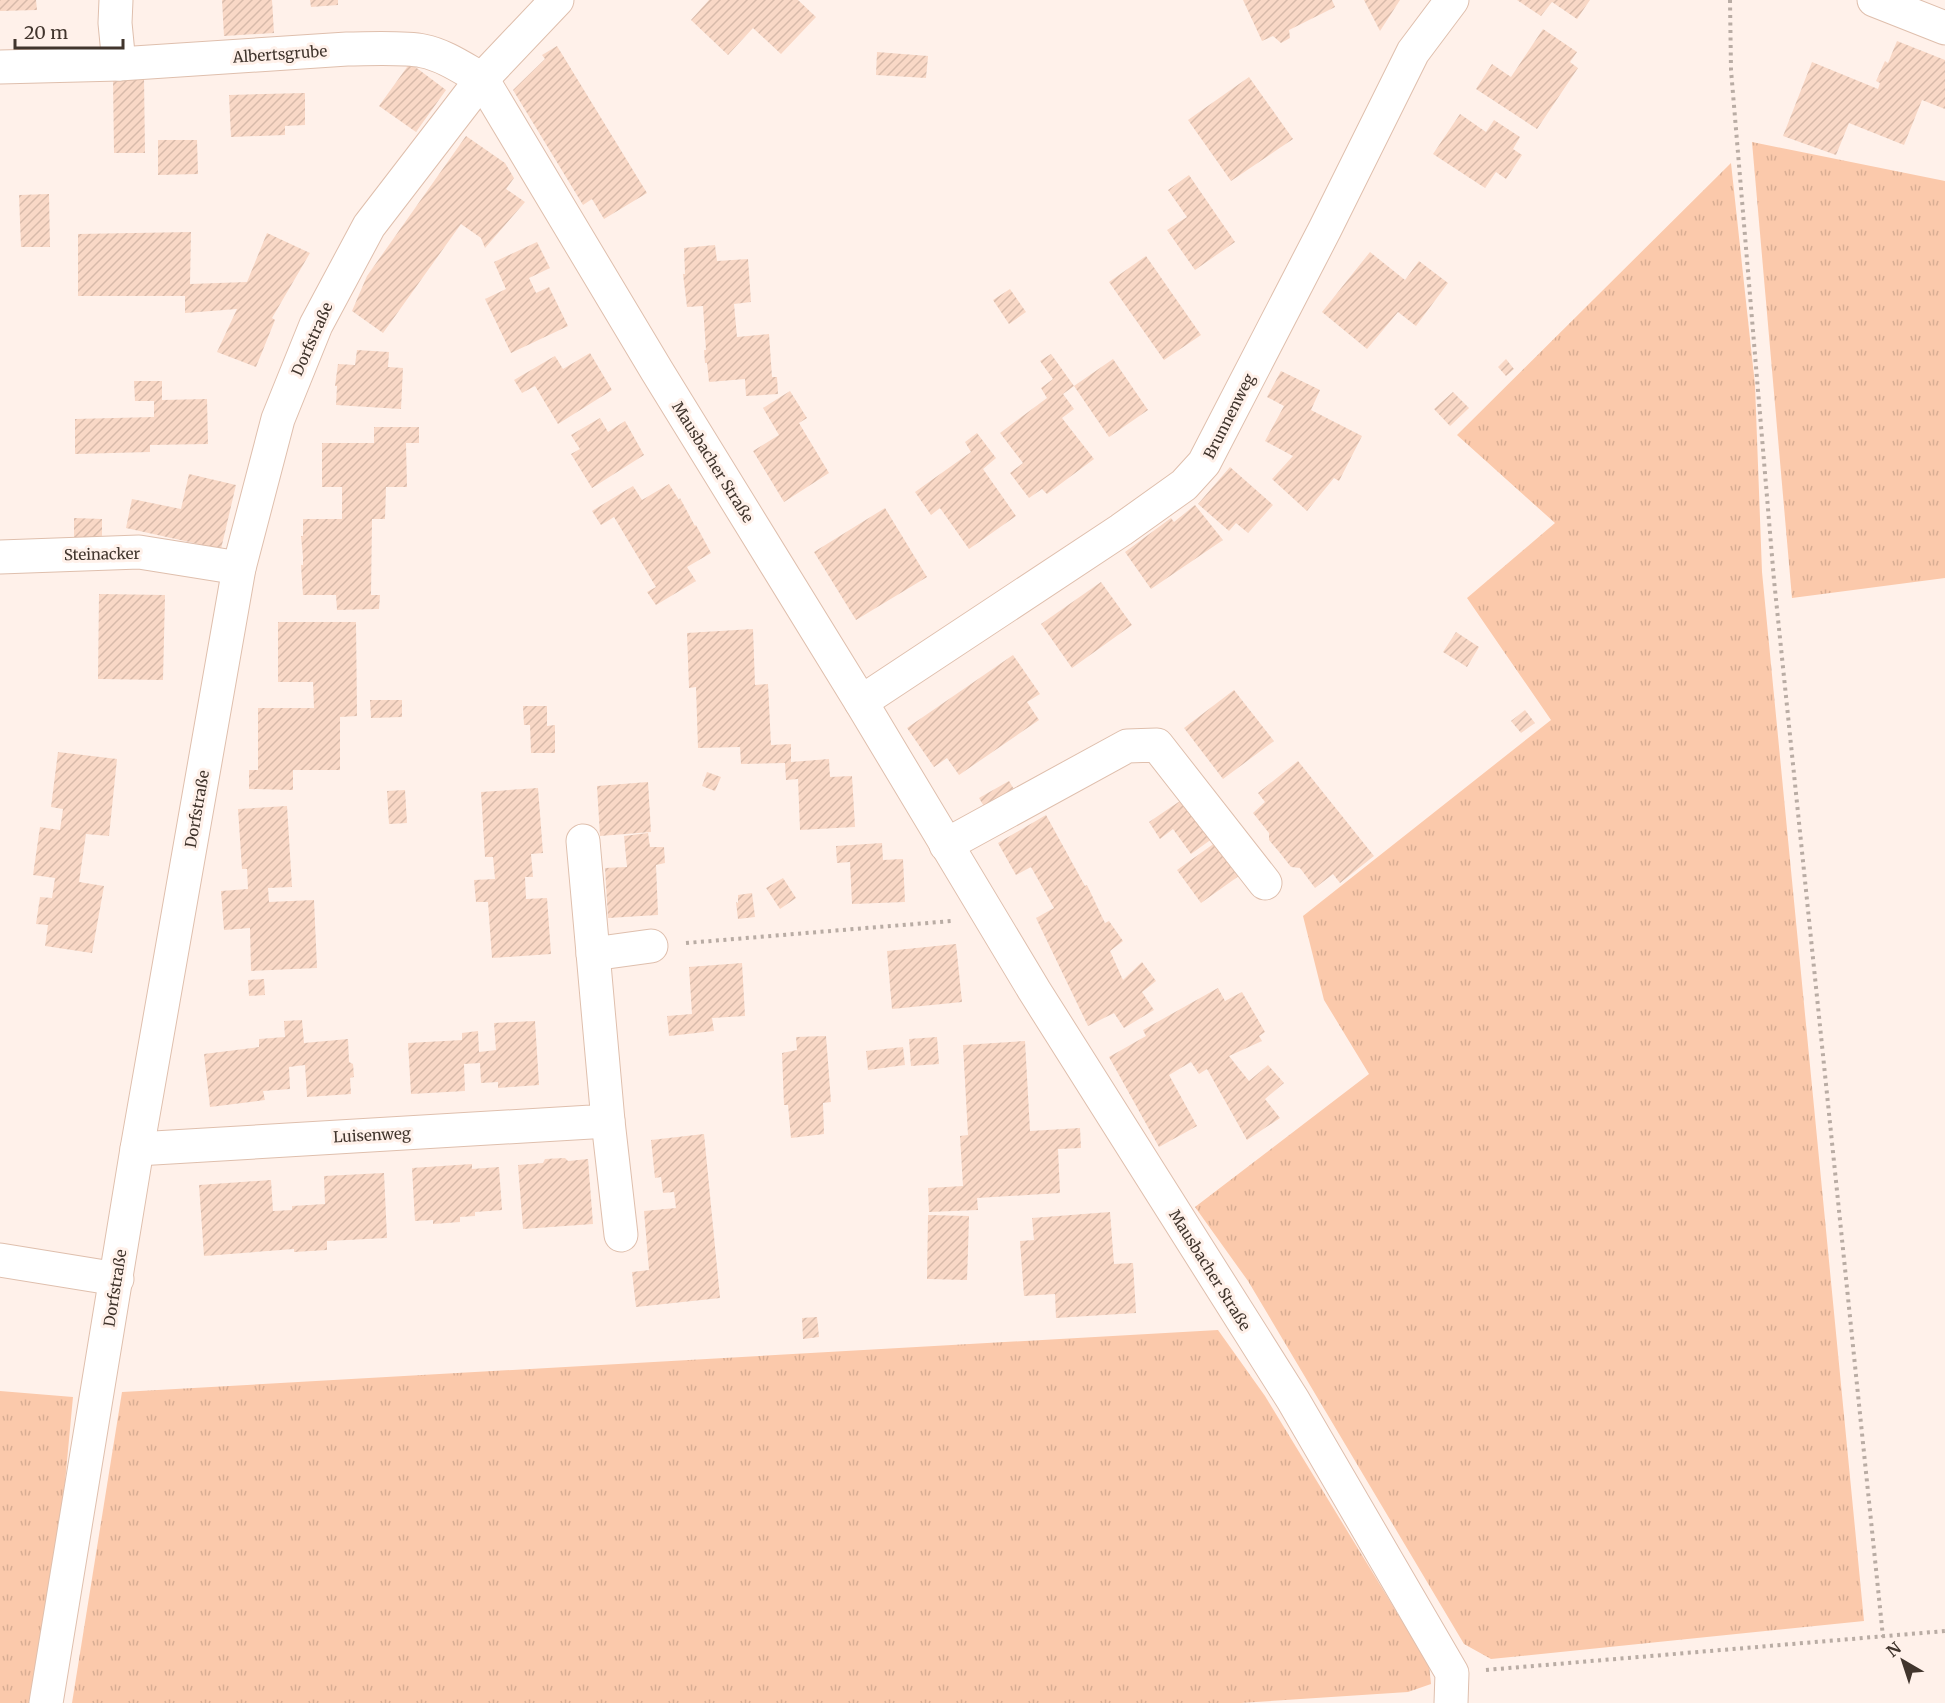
<svg xmlns="http://www.w3.org/2000/svg" width="1945" height="1703" viewBox="0 0 1945 1703" font-family="Merriweather,serif">
<defs>
<pattern id="grass-tufts" width="24" height="20" patternUnits="userSpaceOnUse" patternTransform="scale(1.5)"><rect width="24" height="20" fill="#fbc9ab"/><path d="M3 7l-1-3M5 7V3M7 7l1-3M15 17l-1-3M17 17v-4M19 17l1-3" fill="none" stroke="#d8ad93"/></pattern>
<pattern id="building-hatch" width="6" height="6" patternUnits="userSpaceOnUse" patternTransform="scale(1.5)"><rect width="6" height="6" fill="#f9d8c6"/><path d="M-1 1l2-2M0 6l6-6M5 7l2-2" fill="none" stroke="#d7baaa"/></pattern>
</defs>
<rect width="100%" height="100%" fill="#fff1ea"/>
<!-- grass -->
<g fill="url(#grass-tufts)">
<path d="M1752,142L1945,181V578L1792,598Z"/>
<path d="M1731,163L1755,385L1762,572L1864,1621L1491,1659L1464,1644L1248,1281L1195,1207L1369,1074L1324,1000L1303,916L1551,720L1467,598L1555,523L1457,435Z"/>
<path d="M1218,1330L1265,1396L1429,1665L1431,1684L1408,1692L1241,1703H72L122,1392Z"/>
<path d="M0,1391L73,1397L54,1599L37,1703H0Z"/>
</g>
<!-- building -->
<g fill="url(#building-hatch)">
<path d="M0,0H36L37,10L0,11Z"/>
<path d="M222,0H272L274,33L224,36Z"/>
<path d="M310,0H338V5L311,7Z"/>
<path d="M709,0H798L816,17L781,54L753,28L728,55L691,20Z"/>
<path d="M1243,0H1332L1335,7L1289,30L1290,38L1281,43L1273,36L1262,41Z"/>
<path d="M1364,0H1400L1380,31Z"/>
<path d="M1517,0H1590L1577,19L1552,2L1541,16Z"/>
<path d="M1543,29L1577,52L1570,62L1578,68L1537,129L1476,89L1492,64L1511,77Z"/>
<path d="M1897,41L1945,60V109L1922,100L1904,145L1849,123L1836,155L1783,136L1812,62L1878,89L1880,83L1876,81L1885,61L1888,63Z"/>
<path d="M557,46L647,193L604,219L592,199L583,205L513,90L545,59L542,55Z"/>
<path d="M877,52L928,56L926,78L876,75Z"/>
<path d="M410,63L446,90L416,132L379,106Z"/>
<path d="M1249,77L1293,139L1231,181L1188,120Z"/>
<path d="M113,78H144L145,153H114Z"/>
<path d="M305,93V125L285,126V135L231,137L229,95Z"/>
<path d="M1460,114L1486,132L1494,120L1520,137L1513,149L1522,155L1506,179L1496,172L1485,188L1433,154Z"/>
<path d="M466,136L505,163L514,178L506,189L525,202L485,248L481,238L461,224L383,333L352,311L367,276Z"/>
<path d="M158,140H197L198,174L158,175Z"/>
<path d="M1189,175L1235,242L1195,270L1167,230L1187,217L1168,190Z"/>
<path d="M49,194L50,247H21L19,195Z"/>
<path d="M191,232L190,284L247,282L267,233L310,253L272,318L275,320L256,367L217,352L237,309L185,313V296H78V234Z"/>
<path d="M537,242L550,268L529,278L536,293L549,287L568,326L511,353L485,299L506,289L494,262Z"/>
<path d="M715,245L717,261L748,259L751,302L734,304L737,337L769,334L772,377H777L778,394L746,396L745,379L709,382L707,363H705L704,350H706L703,306L687,307L683,274H685L684,248Z"/>
<path d="M1370,252L1405,280L1419,261L1448,283L1416,326L1398,312L1367,349L1322,312Z"/>
<path d="M1146,256L1201,335L1164,360L1109,282Z"/>
<path d="M1010,289L1026,312L1009,324L993,300Z"/>
<path d="M357,350L389,352L388,367L403,368L401,409L336,405L337,386H335L338,364L355,365Z"/>
<path d="M590,353L612,390L558,424L535,386L522,393L514,380L555,356L563,369Z"/>
<path d="M1051,354L1074,386L1063,394L1074,409L1062,418L1094,459L1047,494L1042,489L1029,498L1010,473L1023,463L1000,433L1047,398L1041,388L1053,379L1040,361Z"/>
<path d="M1113,359L1148,410L1109,437L1074,386Z"/>
<path d="M1506,359L1514,369L1506,376L1498,367Z"/>
<path d="M1281,371L1320,390L1311,410L1362,436L1339,481L1334,478L1307,511L1272,479L1293,456L1265,441L1284,406L1267,397Z"/>
<path d="M134,381H162V400L207,399L208,444L150,445V452L75,454V419L154,417V401H135Z"/>
<path d="M790,391L807,418L799,423L829,473L784,502L753,451L779,435L763,408Z"/>
<path d="M1453,392L1469,408L1450,426L1434,409Z"/>
<path d="M600,418L608,432L625,421L644,455L592,488L571,454L580,449L571,435Z"/>
<path d="M374,427H419V443H406L407,487H386L385,519H372L371,595H380L379,609L337,610L336,595H303L301,565H303V557L301,536H303V519H342V487H322V443H374Z"/>
<path d="M977,433L996,458L983,469L1016,516L969,549L940,508L931,515L915,492L971,452L965,442Z"/>
<path d="M1230,467L1273,505L1248,533L1236,523L1229,531L1198,504Z"/>
<path d="M189,474L236,485L221,549L126,528L132,499L181,509Z"/>
<path d="M669,484L679,500L680,498L695,526L696,525L711,553L687,567L696,581L656,605L647,592L656,587L614,517L601,525L592,511L633,486L642,500Z"/>
<path d="M1195,505L1223,540L1151,589L1125,552L1171,518L1174,522Z"/>
<path d="M885,508L927,577L856,620L814,552Z"/>
<path d="M74,518L102,519V544H74Z"/>
<path d="M1101,582L1132,625L1072,668L1041,624Z"/>
<path d="M99,594L165,595L163,680L98,679Z"/>
<path d="M278,622H356L357,716L340,717V770H293V790L249,789V770H258V708H314L313,682H278Z"/>
<path d="M753,629L755,685L768,684L771,745L791,744V762L829,759L830,777L852,776L855,827L800,830L798,779L786,780L785,763L741,764L740,747L698,748L696,687L689,688L687,633Z"/>
<path d="M1456,632L1479,647L1467,667L1443,652Z"/>
<path d="M1013,655L1040,694L1027,702L1039,720L959,775L947,758L934,767L907,728Z"/>
<path d="M1234,690L1274,741L1223,779L1184,728Z"/>
<path d="M370,700H402V717L371,718Z"/>
<path d="M523,706H547V726L555,725V753H531L530,725H524Z"/>
<path d="M1525,710L1535,723L1521,733L1511,721Z"/>
<path d="M58,752L117,759L109,836L86,834L79,882L104,886L92,953L45,946L48,925L36,924L40,897L52,898L55,878L33,875L40,827L60,830L63,809L51,807Z"/>
<path d="M1298,761L1374,856L1340,883L1333,874L1315,888L1300,868L1291,867L1280,853L1269,840V833L1253,813L1265,802L1258,793Z"/>
<path d="M707,772L721,777L715,791L702,786Z"/>
<path d="M1009,781L1018,796L988,813L979,798Z"/>
<path d="M648,782L651,832L600,836L597,786Z"/>
<path d="M538,788L543,853L531,854L533,877H525L526,899L547,898L551,954L492,958L488,902H476L474,880L495,879L493,857H485L481,792Z"/>
<path d="M405,790L407,823L389,824L387,791Z"/>
<path d="M1183,799L1216,836L1191,854L1173,829L1160,839L1149,822Z"/>
<path d="M287,806L292,887L268,888L269,902L314,900L317,968L251,971L250,928L224,930L221,891L248,889L247,869H242L238,809Z"/>
<path d="M1046,815L1085,886L1087,885L1105,923L1109,921L1123,941L1110,951L1123,980L1142,962L1156,981L1142,992L1154,1010L1124,1028L1114,1013L1088,1026L1036,918L1054,908L1031,867L1016,875L998,843Z"/>
<path d="M648,833L650,847H664L665,863L656,865L658,915L608,918L605,868L627,867L624,836Z"/>
<path d="M1219,840L1243,873L1201,903L1177,870Z"/>
<path d="M882,843L883,860L903,859L905,902L852,904L850,862L837,863L836,846Z"/>
<path d="M783,878L796,898L780,909L766,888Z"/>
<path d="M752,893L755,917L738,919L736,902L738,903V895Z"/>
<path d="M956,944L962,1002L892,1009L887,951Z"/>
<path d="M742,963L745,1016L712,1018L714,1031L669,1036L667,1016L692,1014L689,967Z"/>
<path d="M264,979L265,995L249,996L248,980Z"/>
<path d="M1218,988L1225,1001L1242,992L1265,1032L1259,1036L1262,1041L1229,1056L1249,1081L1268,1065L1284,1083L1265,1099L1280,1118L1247,1140L1207,1069L1199,1074L1191,1062L1169,1075L1197,1126L1159,1147L1109,1057L1146,1036L1143,1030Z"/>
<path d="M302,1020L304,1043L348,1039L349,1062L353,1064L354,1077L350,1078L351,1094L307,1097L305,1065L289,1067L290,1089L263,1091L265,1100L210,1107L204,1054L259,1047V1039L285,1037L284,1021Z"/>
<path d="M535,1021L539,1085L498,1088V1082L481,1083L480,1063L464,1064L465,1091L411,1094L408,1043L462,1040V1033L478,1031L479,1052L496,1050L494,1023Z"/>
<path d="M826,1036L831,1102L823,1103L824,1134L791,1138L788,1105H784L782,1053L797,1050L796,1037Z"/>
<path d="M937,1037L939,1064L911,1066L909,1039Z"/>
<path d="M1025,1041L1030,1131L1080,1128L1081,1148L1058,1149L1060,1193L977,1198L978,1210L929,1212L928,1188L963,1186L960,1136L968,1135L963,1045Z"/>
<path d="M903,1047L905,1065L868,1070L866,1051Z"/>
<path d="M704,1134L720,1298L636,1307L632,1272L649,1270L644,1211L676,1208L674,1192L663,1193L661,1177L655,1178L651,1140Z"/>
<path d="M565,1158L568,1161L588,1159L593,1224L523,1229L518,1165L543,1163L545,1159Z"/>
<path d="M472,1164V1169L499,1167L502,1210L475,1212V1216L460,1217V1222L433,1224V1220L415,1221L412,1168Z"/>
<path d="M384,1173L387,1238L327,1241V1250L294,1252V1249L204,1256L199,1185L271,1180L273,1211L292,1210V1206L325,1204L324,1176Z"/>
<path d="M1110,1212L1114,1264L1133,1263L1136,1313L1056,1318L1055,1294L1024,1296L1020,1241L1034,1240L1032,1218Z"/>
<path d="M928,1215L969,1216L967,1280L927,1279Z"/>
<path d="M817,1317L819,1337L803,1339L802,1318Z"/>
</g>
<g fill="none" stroke-linecap="round" stroke-linejoin="round">
<defs>
<g id="minor">
<path d="M116,0L115,23L119,64"/>
<path d="M1874,0L1945,28"/>
<path d="M0,67L119,64L347,49C368,49 404,47 423,51C444,55 464,69 482,79L657,371L861,702L1034,990L1293,1400L1452,1673L1451,1703"/>
<path d="M0,557L139,552L239,568"/>
<path d="M861,702L1121,530L1184,485L1204,463L1325,229L1413,52L1452,0"/>
<path d="M946,845L1127,746L1157,745L1265,883"/>
<path d="M593,954L651,946"/>
<path d="M608,1121L621,1235"/>
<path d="M137,1149L608,1121L583,841"/>
<path d="M0,1260L117,1279"/>
<path d="M46,1703L137,1149L239,568L278,419L316,325L369,226L482,79L557,0"/>
</g>
</defs>
<!-- minor casing -->
<use href="#minor" stroke="#dfbfad" stroke-width="35"/>
<!-- path -->
<g stroke="#b9aca4" stroke-width="4" stroke-dasharray="3 4.5" stroke-linecap="butt">
<path d="M1730,0L1731,70L1774,580L1883,1637"/>
<path d="M686,943L951,921"/>
<path d="M1486,1670L1945,1631"/>
</g>
<!-- minor -->
<use href="#minor" stroke="#fff" stroke-width="33"/>
</g>
<g text-anchor="middle" dominant-baseline="central" stroke-width="6" stroke-linejoin="round" paint-order="stroke">
<!-- street labels -->
<g font-size="15" fill="#41352d" stroke="#fff1ea">
<text transform="translate(280 54) rotate(-4)">Albertsgrube</text>
<text transform="translate(312 339) rotate(-66)">Dorfstraße</text>
<text transform="translate(1229 416) rotate(-63)">Brunnenweg</text>
<text transform="translate(713 462) rotate(58)">Mausbacher Straße</text>
<text transform="translate(102 554) rotate(-1)">Steinacker</text>
<text transform="translate(197 809) rotate(-80)">Dorfstraße</text>
<text transform="translate(372 1135) rotate(-3)">Luisenweg</text>
<text transform="translate(1210 1270) rotate(58)">Mausbacher Straße</text>
<text transform="translate(115 1288) rotate(-81)">Dorfstraße</text>
</g>
</g>
<!-- north arrow -->
<g transform="translate(1903 1661) rotate(321)" stroke="#fff1ea" stroke-width="4.5" paint-order="stroke">
<path d="M0-4.5L10 22L0 15L-10 22Z" fill="#41352d"/>
<text y="-9" font-size="16" font-weight="bold" text-anchor="middle" fill="#41352d">N</text>
</g>
<!-- scale -->
<path d="M15 39v9h108v-9" fill="none" stroke="#41352d" stroke-width="3"/>
<text x="24" y="39" font-size="18" fill="#41352d" stroke="#fff1ea" stroke-width="4.5" paint-order="stroke">20 m</text>
</svg>
